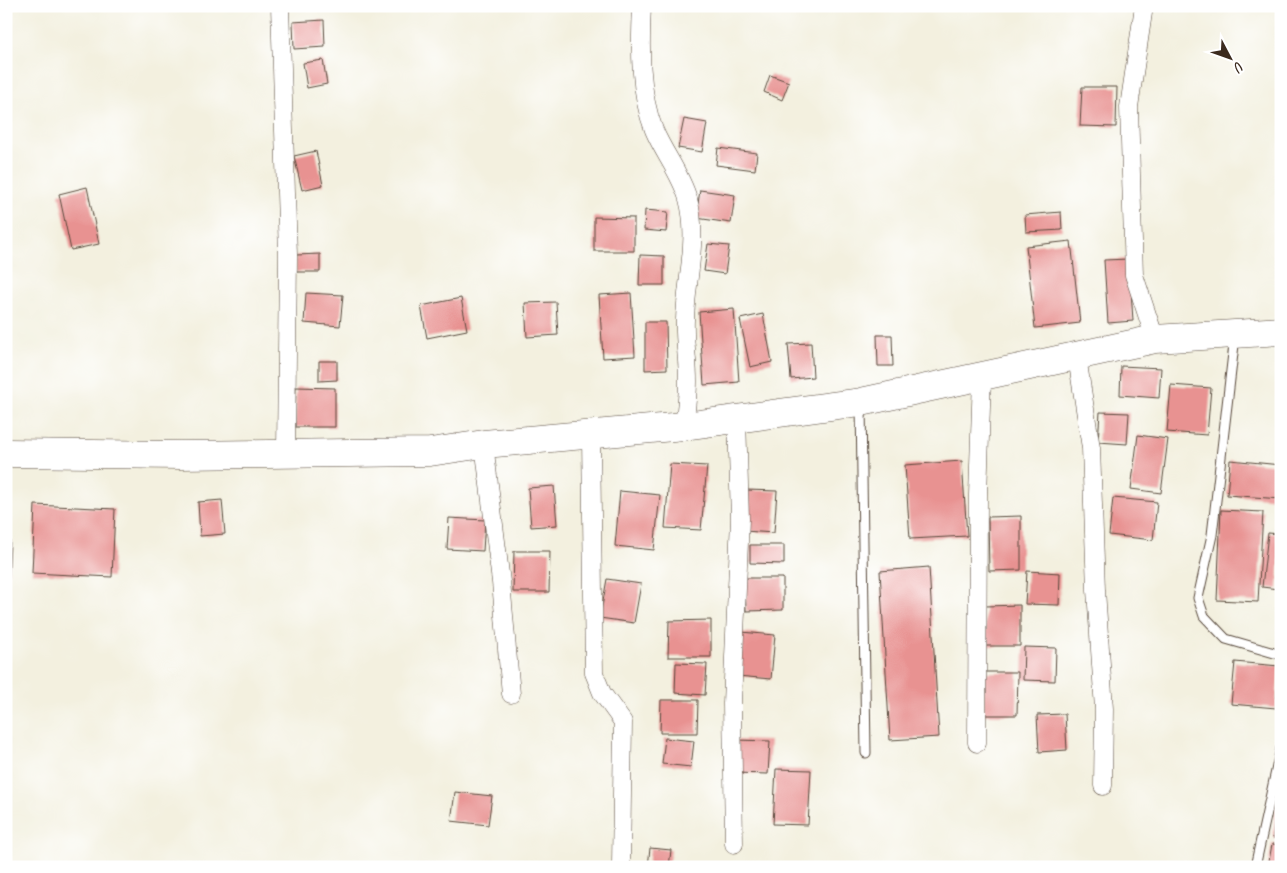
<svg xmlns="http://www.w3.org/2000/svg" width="1287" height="873" viewBox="0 0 1287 873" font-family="Caveat,sans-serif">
<rect width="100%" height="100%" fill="#fff"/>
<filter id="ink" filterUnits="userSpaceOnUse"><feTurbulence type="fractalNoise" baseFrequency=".02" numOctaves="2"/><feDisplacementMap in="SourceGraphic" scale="10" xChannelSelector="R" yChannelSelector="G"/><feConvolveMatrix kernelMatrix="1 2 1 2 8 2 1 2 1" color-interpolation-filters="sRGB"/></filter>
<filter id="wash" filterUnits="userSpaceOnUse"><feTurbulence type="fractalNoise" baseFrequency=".0096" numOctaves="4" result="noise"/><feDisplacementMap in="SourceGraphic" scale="20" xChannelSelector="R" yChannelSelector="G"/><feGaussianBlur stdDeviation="1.12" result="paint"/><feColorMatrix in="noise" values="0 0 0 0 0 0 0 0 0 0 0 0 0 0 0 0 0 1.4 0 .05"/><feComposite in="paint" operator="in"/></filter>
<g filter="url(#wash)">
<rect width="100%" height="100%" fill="#f3f0df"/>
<g id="blocks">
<!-- building -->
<g fill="#e89291">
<path d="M324,20L325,47L294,49L293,22Z"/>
<path d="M323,60L327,84L307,88L303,63Z"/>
<path d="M770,75L789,82L782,100L764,92Z"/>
<path d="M1082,87H1117L1116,127L1080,126Z"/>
<path d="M684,119L707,123L702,152L678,148Z"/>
<path d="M718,148L757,153L755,170L716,165Z"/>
<path d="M316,151L323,185L302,190L294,156Z"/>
<path d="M87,187L99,244L71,250L59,194Z"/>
<path d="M700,190L735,195L731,223L696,218Z"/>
<path d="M645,210L668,212L666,232L644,230Z"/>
<path d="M1061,212L1062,230L1026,232L1025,215Z"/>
<path d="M594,217L634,218V251H594Z"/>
<path d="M1071,241L1080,323L1035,328L1026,246Z"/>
<path d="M708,244L729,246L725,274L704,271Z"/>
<path d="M320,254V272H296V255Z"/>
<path d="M640,255L664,256V285H639Z"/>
<path d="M1129,259L1133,321L1108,323L1104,260Z"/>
<path d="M306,293L343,295L340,326L304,323Z"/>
<path d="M631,293L635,356L603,358L599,295Z"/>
<path d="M461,298L467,330L427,338L421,306Z"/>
<path d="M556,302L558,335L527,337L525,303Z"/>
<path d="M734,309L739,382L704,385L699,312Z"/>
<path d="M763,314L772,362L750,367L740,319Z"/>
<path d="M645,322H666L667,369L645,370Z"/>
<path d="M877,335H892L893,366H878Z"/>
<path d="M811,343L813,377L791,379L788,344Z"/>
<path d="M319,361H337V380L319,381Z"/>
<path d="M1121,366L1161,368L1159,398L1120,395Z"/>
<path d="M1171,385L1211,388L1207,435L1167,432Z"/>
<path d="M296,387L335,388V427H295Z"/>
<path d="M1100,412L1129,413L1127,444L1098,442Z"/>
<path d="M1138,435L1168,439L1161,493L1131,489Z"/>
<path d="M1230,460L1281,465V499L1227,495Z"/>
<path d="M962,461L967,536L910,539L905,465Z"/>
<path d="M670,464L707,466L701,530L665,528Z"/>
<path d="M554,486L557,525L531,527L528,488Z"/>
<path d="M746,490L777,491L774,533L744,531Z"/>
<path d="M620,491L660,495L654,550L615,546Z"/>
<path d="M1113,498L1157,502L1153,540L1109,535Z"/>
<path d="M222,500L225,534L200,536L198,502Z"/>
<path d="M35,505L115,509L112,577L32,573Z"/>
<path d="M1221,510L1263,512L1258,602L1217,600Z"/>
<path d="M1021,516V570L989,571L988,517Z"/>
<path d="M449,518L485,520L483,551L447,549Z"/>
<path d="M1268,533L1281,534L1278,589L1262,587Z"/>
<path d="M6,540H10L8,593H6Z"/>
<path d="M750,545H784V564L750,563Z"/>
<path d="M514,551H550L549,592H513Z"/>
<path d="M929,567L939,737L890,740L880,571Z"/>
<path d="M1027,571L1060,573L1059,605L1025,604Z"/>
<path d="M745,578H783V610L746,611Z"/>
<path d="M607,579L641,584L634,623L600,618Z"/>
<path d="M1020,605V646H985V606Z"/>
<path d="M711,620V657H668L669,621Z"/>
<path d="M741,632L775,635L771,679L737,676Z"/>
<path d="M1024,647L1056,648L1055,681L1023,680Z"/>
<path d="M1235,662L1279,666L1276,708L1231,704Z"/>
<path d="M676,663L707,664L705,695L675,693Z"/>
<path d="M984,672H1018L1017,715H984Z"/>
<path d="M661,700H698L697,733H660Z"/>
<path d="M1065,714L1067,750L1039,752L1037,715Z"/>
<path d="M665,738L694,741L691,767L662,764Z"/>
<path d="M736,740L770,741L768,774L734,773Z"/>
<path d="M776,769L811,770L808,825L773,824Z"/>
<path d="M1278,780L1281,781V838H1273Z"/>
<path d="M455,792L492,796L488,825L451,821Z"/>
<path d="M1272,844L1281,845V867H1268Z"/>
<path d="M650,848L671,850L669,867H648Z"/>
</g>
</g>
</g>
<g filter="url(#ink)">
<use href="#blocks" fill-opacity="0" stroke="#57483b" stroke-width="1"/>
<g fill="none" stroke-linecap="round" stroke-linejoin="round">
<defs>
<g id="service">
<path d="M1235,336L1212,535L1198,598L1204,616L1226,639L1281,655"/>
<path d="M861,405L866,753"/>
<path d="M1255,867L1281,748"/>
</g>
<g id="minor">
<path d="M280,6L288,255L286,453"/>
<path d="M642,6C640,47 639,92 654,130C664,154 681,174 688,199C699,238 686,280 685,320C684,340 688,360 688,381C688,396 686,411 684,426"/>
<path d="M1144,6L1129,107L1134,275L1155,339"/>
<path d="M1077,357L1091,448L1096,590L1104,709L1103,786"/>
<path d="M591,436L594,673L602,693L623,722L621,867"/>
<path d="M484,444L501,582L511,694"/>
<path d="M977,743L978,495L982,377"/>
<path d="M734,844L732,703L740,519L737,418"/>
</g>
<path id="trunk" d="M6,453L180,455L430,452L484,444L684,426L861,402L1155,339L1281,331"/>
</defs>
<!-- service casing -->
<use href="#service" stroke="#57483b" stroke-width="11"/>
<!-- minor casing -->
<use href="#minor" stroke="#57483b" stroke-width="19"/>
<!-- trunk casing -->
<use href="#trunk" stroke="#57483b" stroke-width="29"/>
<!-- service -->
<use href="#service" stroke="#fff" stroke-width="9"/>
<!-- minor -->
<use href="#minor" stroke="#fff" stroke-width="18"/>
<!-- trunk -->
<use href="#trunk" stroke="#fff" stroke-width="28"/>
</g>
</g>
<!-- margin -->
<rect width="1287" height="873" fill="none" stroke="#fff" stroke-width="25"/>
<!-- north arrow -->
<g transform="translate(1230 58) rotate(131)" stroke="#ffffff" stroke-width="4" paint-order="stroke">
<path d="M0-4L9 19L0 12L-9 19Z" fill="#3b2a1e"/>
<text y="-8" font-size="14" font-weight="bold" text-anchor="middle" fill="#3b2a1e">U</text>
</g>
</svg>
